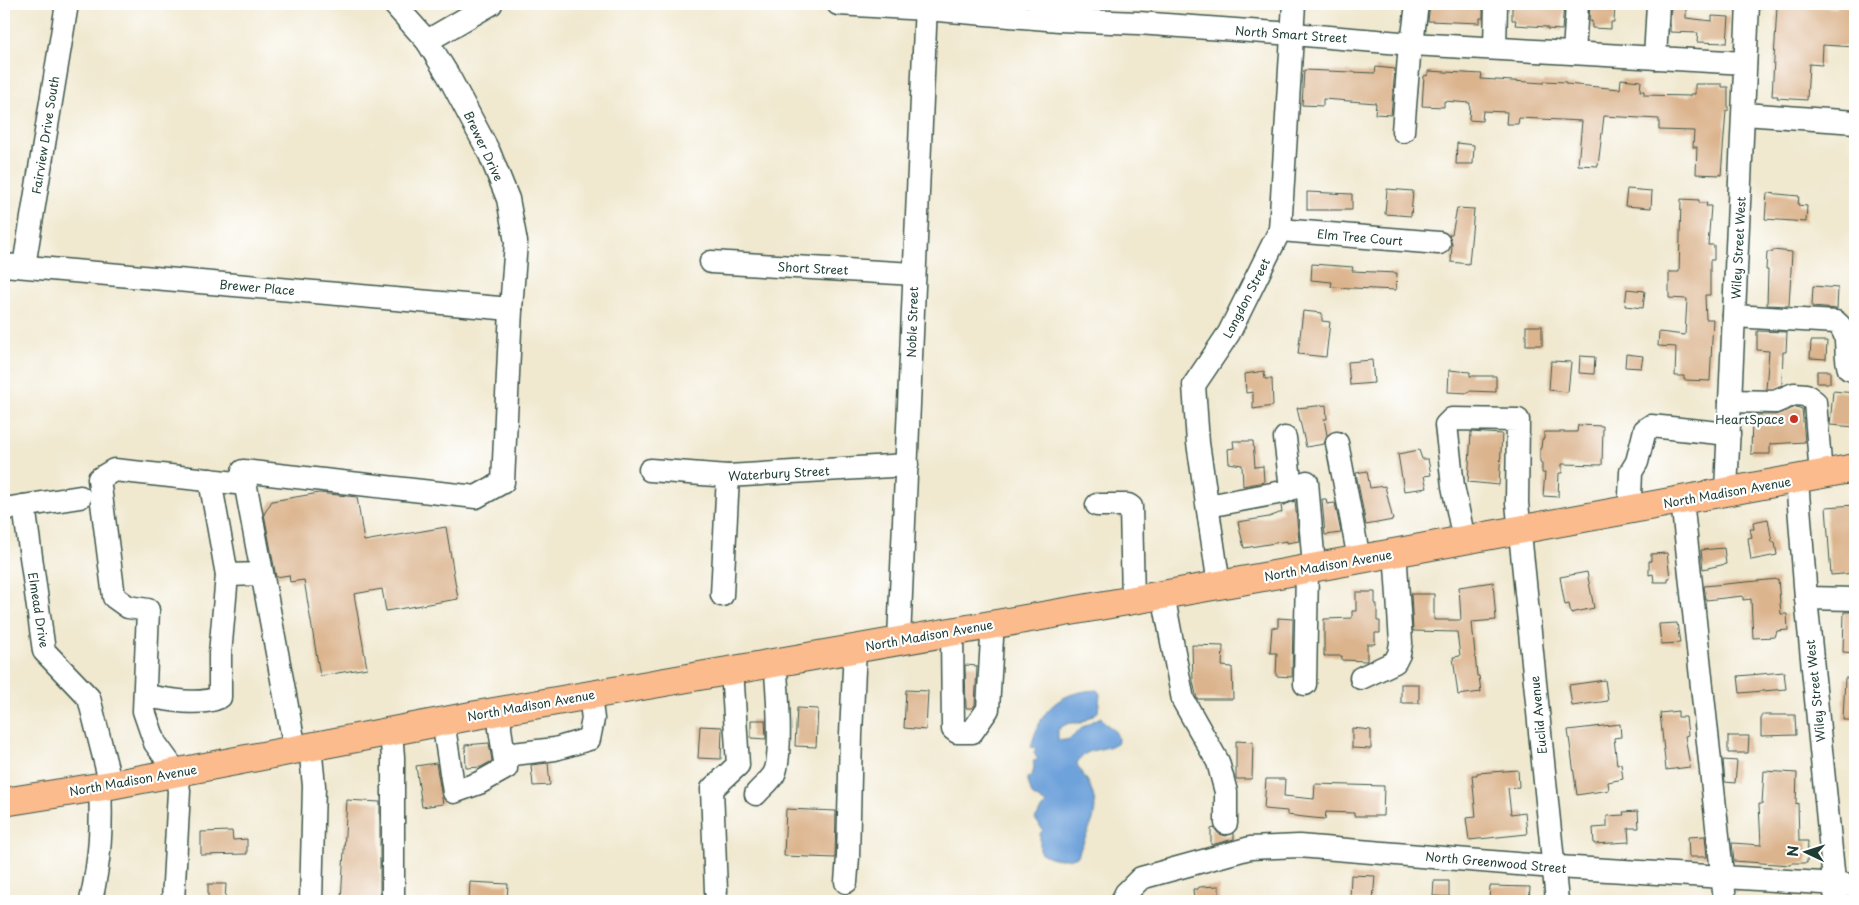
<svg xmlns="http://www.w3.org/2000/svg" width="1859" height="905" viewBox="0 0 1859 905" font-family="'Playpen Sans',sans-serif">
<rect width="100%" height="100%" fill="#fff"/>
<filter id="ink" filterUnits="userSpaceOnUse"><feTurbulence type="fractalNoise" baseFrequency=".02" numOctaves="2"/><feDisplacementMap in="SourceGraphic" scale="10" xChannelSelector="R" yChannelSelector="G"/><feConvolveMatrix kernelMatrix="1 2 1 2 8 2 1 2 1" color-interpolation-filters="sRGB"/></filter>
<filter id="wash" filterUnits="userSpaceOnUse"><feTurbulence type="fractalNoise" baseFrequency=".0096" numOctaves="4" result="noise"/><feDisplacementMap in="SourceGraphic" scale="20" xChannelSelector="R" yChannelSelector="G"/><feGaussianBlur stdDeviation="1.12" result="paint"/><feColorMatrix in="noise" values="0 0 0 0 0 0 0 0 0 0 0 0 0 0 0 0 0 1.4 0 .05"/><feComposite in="paint" operator="in"/></filter>
<g filter="url(#wash)">
<rect width="100%" height="100%" fill="#f0e8cf"/>
<!-- water -->
<path fill="#6ea2da" stroke="#467087" d="M1097,690L1100,694L1098,712L1081,723C1070,723 1067,722 1058,730V740C1070,742 1074,735 1082,728C1088,723 1095,720 1101,717C1106,728 1119,728 1118,742C1104,753 1087,745 1077,763C1078,771 1087,777 1090,786C1103,816 1087,828 1078,856C1065,861 1052,860 1040,852V834L1043,830L1035,819L1046,804L1032,795L1027,778L1032,776L1034,767L1033,761L1038,760L1034,753L1036,748L1031,747C1041,709 1058,692 1097,690Z"/>
<g id="blocks">
<!-- building -->
<g fill="#dbb48d">
<path d="M1430,4H1483V18H1480V23L1428,21Z"/>
<path d="M1512,4H1564L1562,30L1547,29V27L1515,25L1516,20H1512Z"/>
<path d="M1590,4H1615L1614,22H1611V29L1592,28V21H1589Z"/>
<path d="M1671,4H1686V18L1712,21V16L1729,17L1727,43L1697,42L1698,33L1670,32Z"/>
<path d="M1783,4L1837,8V4H1855V47L1823,45L1822,65L1809,64L1807,100L1777,98L1778,96H1772L1777,6H1782Z"/>
<path d="M1376,67L1395,69L1391,115L1375,114L1376,103L1323,99V106L1302,105L1304,70L1375,73Z"/>
<path d="M1428,71L1482,74L1481,79L1544,83V81L1566,82V84L1620,89L1621,79L1641,81L1640,91H1644V95L1690,96V94H1695V84H1722V87H1728V111H1726L1721,175L1696,174L1697,147H1693L1694,131L1659,130V119L1604,116L1598,166L1578,165L1582,121L1519,118L1518,124H1506L1507,112L1483,111L1482,121L1469,120L1470,103L1444,101V107L1422,106L1424,76L1428,75Z"/>
<path d="M1457,143L1474,145L1473,164H1456Z"/>
<path d="M1387,189L1413,191L1411,216L1385,214Z"/>
<path d="M1627,189L1652,191L1651,208L1625,206Z"/>
<path d="M1307,192L1352,194V210H1307Z"/>
<path d="M1767,193L1799,196L1798,205L1807,206L1806,222L1765,219Z"/>
<path d="M1681,199L1699,200V203H1707L1706,206H1711L1708,245H1714V260H1710V295H1705L1706,319H1713L1710,381L1684,380V376H1675L1676,347L1658,346L1659,332L1685,335L1687,299L1669,298V272H1679Z"/>
<path d="M1457,208L1474,209L1469,264L1451,262L1452,244L1449,234H1452Z"/>
<path d="M1773,250L1792,252L1789,306L1767,305L1768,270H1766L1767,252H1773Z"/>
<path d="M1312,264L1353,267L1352,271L1397,273L1396,290L1331,287L1332,282L1311,280Z"/>
<path d="M1813,286L1838,288L1837,309L1812,307Z"/>
<path d="M1627,289L1645,291L1643,308L1625,306Z"/>
<path d="M1303,311L1322,313V321L1330,322L1326,357L1298,354Z"/>
<rect x="1526" y="326" width="16" height="19"/>
<path d="M1757,331L1787,332L1786,352H1783L1782,385L1772,389H1766L1769,351L1757,350Z"/>
<path d="M1811,341H1827L1826,359L1810,358Z"/>
<path d="M1626,354L1643,356L1641,368L1625,367Z"/>
<path d="M1580,356L1595,357L1594,374L1579,373Z"/>
<path d="M1372,360L1374,383L1350,385L1348,362Z"/>
<path d="M1551,361L1571,362L1568,392L1549,390Z"/>
<path d="M1449,370L1470,372V376H1496V392L1469,391L1468,393L1448,392Z"/>
<path d="M1264,371L1265,379H1272L1273,406L1253,409V392L1246,393L1245,374Z"/>
<rect x="1817" y="371" width="13" height="12"/>
<path d="M1833,391L1855,393V427L1830,425Z"/>
<path d="M1326,405L1327,419H1324L1327,435L1324,444L1306,447L1297,408Z"/>
<path d="M1796,407L1802,409L1805,442L1770,444V454H1751L1752,415H1775Z"/>
<path d="M1578,425L1603,426L1602,465L1562,464V473H1559L1558,497L1543,496L1545,473H1542V463H1540V448H1541L1542,439H1544V432H1577Z"/>
<path d="M1471,432L1502,434L1499,485L1468,482Z"/>
<path d="M1233,441H1253L1255,467L1263,466L1264,482L1243,486L1242,465L1229,463L1228,449L1234,448Z"/>
<path d="M1419,450L1422,459H1428L1431,475L1424,476L1427,488L1404,491L1398,454Z"/>
<path d="M1367,471L1370,488L1385,486L1393,520L1366,525L1356,473Z"/>
<path d="M319,493L357,497L364,541L446,527L458,599L386,611L382,589L354,594L367,668L320,676L304,580L290,582L289,575L276,577L264,514L272,501Z"/>
<path d="M1322,499H1326L1327,504L1335,503L1341,533L1325,535Z"/>
<path d="M1295,501L1299,541L1287,543V541L1244,548L1238,522L1269,517L1282,512L1281,506Z"/>
<path d="M1855,505V573L1831,575L1826,507Z"/>
<path d="M1768,519L1772,542H1775L1777,555L1751,560L1748,538L1752,537L1750,529H1754L1753,522Z"/>
<path d="M1724,548L1726,564L1703,569L1701,550Z"/>
<path d="M1667,553L1670,578H1668V582H1654L1653,574L1649,575V561H1651V554Z"/>
<path d="M1587,572L1594,608L1571,613L1569,604L1565,605L1560,577Z"/>
<path d="M1778,579L1781,614H1787L1788,630L1777,631L1775,637L1753,638L1751,599L1743,600V596L1706,600L1704,586Z"/>
<path d="M1493,582L1496,620L1472,622L1477,676H1479L1481,692L1458,695L1453,657L1460,656L1457,632L1413,631L1411,594H1434V620H1461L1459,587Z"/>
<path d="M1356,592H1375V604H1377V621H1380V633H1375V644H1367V661L1342,660V656H1324V619L1352,618V611H1356Z"/>
<path d="M1844,612H1855V653L1843,652Z"/>
<path d="M1278,618L1293,619L1292,677L1276,676L1277,653H1270L1272,627L1278,628Z"/>
<path d="M1677,623L1680,643L1661,644L1659,624Z"/>
<path d="M1192,645L1223,646L1222,666L1232,667L1233,699H1197L1193,681Z"/>
<path d="M965,665L977,666L975,705L972,708H966Z"/>
<path d="M1784,672L1786,689L1740,693L1738,676Z"/>
<path d="M1845,678H1855V720H1843Z"/>
<path d="M1605,680L1608,701L1572,706L1569,685Z"/>
<rect x="1401" y="684" width="18" height="19"/>
<path d="M906,690L928,691L926,730L904,728Z"/>
<path d="M797,708L818,709L816,747L795,746Z"/>
<path d="M1678,711V717H1686L1688,735L1685,736L1690,767L1666,770L1660,713Z"/>
<path d="M1761,715H1795L1796,735L1761,736Z"/>
<path d="M751,720H765L766,739L751,738Z"/>
<path d="M1620,724L1621,737L1614,738L1617,765L1621,764L1623,779L1608,782L1609,790L1577,795L1568,730Z"/>
<path d="M700,726L722,727L721,759L698,758Z"/>
<path d="M1352,728L1371,730V749L1352,748Z"/>
<path d="M1728,736H1749L1748,753H1728Z"/>
<path d="M1236,741L1253,742L1252,779H1236Z"/>
<path d="M489,743L492,761L481,767L466,768L465,745Z"/>
<path d="M1723,760L1737,761L1735,783L1725,782Z"/>
<path d="M436,763L443,804L422,807L416,766Z"/>
<path d="M548,763L550,785L533,786L531,765Z"/>
<path d="M1518,770L1519,787L1508,788L1511,814L1525,812L1527,834L1469,840L1466,818L1476,817L1472,775H1477V773Z"/>
<path d="M1764,771L1797,773L1796,804L1798,803L1799,841H1808L1807,863H1792L1790,865L1734,861L1732,843L1761,845L1759,804H1762Z"/>
<path d="M1266,779H1285L1284,796L1314,799L1315,784L1384,786L1383,816H1354V813L1326,812L1325,819L1313,818L1287,815V811L1264,809Z"/>
<path d="M347,800L380,802V901H341Z"/>
<path d="M786,809L836,811L835,858L784,856Z"/>
<path d="M1638,811L1639,828H1628L1629,842L1594,844L1593,828L1607,827V816L1624,815L1623,812Z"/>
<path d="M1214,828L1219,834L1226,836L1234,833V839L1211,845V829Z"/>
<path d="M232,831L233,840L247,839V854L201,855V832Z"/>
<path d="M1705,836L1707,857H1689L1688,837Z"/>
<path d="M1351,875L1375,876L1373,901L1350,900Z"/>
<path d="M1434,881H1449V897L1433,896Z"/>
<path d="M470,882L508,884L507,901H469Z"/>
<path d="M208,884H226L225,900H208Z"/>
<path d="M1219,886V901H1194L1193,889H1198L1199,887Z"/>
<path d="M1490,886L1530,887L1529,901H1489Z"/>
</g>
</g>
</g>
<g filter="url(#ink)">
<use href="#blocks" fill-opacity="0" stroke="#3e574b" stroke-width="1"/>
<g fill="none" stroke-linecap="round" stroke-linejoin="round">
<defs>
<g id="minor">
<path d="M838,4L926,9L1059,20L1138,23L1293,34L1412,44L1745,63"/>
<path d="M427,41L491,4"/>
<path d="M1412,44L1417,4"/>
<path d="M1495,48L1496,4"/>
<path d="M1574,53L1577,4"/>
<path d="M1655,58L1658,4"/>
<path d="M1744,114L1855,122"/>
<path d="M1403,131L1410,44"/>
<path d="M1280,230L1439,243"/>
<path d="M711,262L914,274"/>
<path d="M4,265L511,309"/>
<path d="M24,266L67,4"/>
<path d="M1734,316L1836,322C1852,335 1843,351 1849,369L1855,371"/>
<path d="M1730,401L1775,402L1794,394L1806,395L1815,402L1821,475"/>
<path d="M1285,438L1291,488"/>
<path d="M1337,443L1359,559"/>
<path d="M650,470L728,476L907,465"/>
<path d="M210,480L227,575"/>
<path d="M1797,480L1806,598L1836,901"/>
<path d="M1726,491L1748,4"/>
<path d="M1682,500L1725,901"/>
<path d="M1097,505H1128L1131,507L1133,600"/>
<path d="M24,506L44,651L89,698L111,785"/>
<path d="M1208,506L1283,492L1307,482L1314,567"/>
<path d="M4,509L80,497"/>
<path d="M1633,509L1630,496L1631,472L1637,462L1645,430L1651,426L1729,434"/>
<path d="M1464,540L1453,486L1446,425L1452,419L1518,420L1517,503L1557,901"/>
<path d="M1219,585L1198,443L1194,385L1229,333L1280,230L1294,4"/>
<path d="M1163,594L1183,700L1218,762L1226,792V823"/>
<path d="M722,595L728,476"/>
<path d="M1806,598L1855,599"/>
<path d="M952,631L953,729L957,732H972L988,709L992,638L990,624"/>
<path d="M899,640L926,4"/>
<path d="M1361,678L1395,662L1399,654L1401,643L1396,565L1391,553"/>
<path d="M1305,684L1307,569"/>
<path d="M145,696C168,699 198,707 220,697V654L227,575L262,574"/>
<path d="M443,721L454,792L479,783L506,768L500,729V711"/>
<path d="M391,731L393,757V901"/>
<path d="M310,746L314,786L311,901"/>
<path d="M295,749L243,471L476,497L503,482L511,309L516,242L508,199L489,152L448,75L427,41L394,4"/>
<path d="M505,755L555,749L589,739L593,719L590,695"/>
<path d="M756,794C761,788 770,781 774,774C783,758 777,683 775,662"/>
<path d="M846,882L848,857L851,735L855,648"/>
<path d="M716,891L712,789L738,765L732,669"/>
<path d="M91,901C100,859 102,829 100,786"/>
<path d="M173,901L179,791L176,772L155,743L144,711L148,610L128,607L114,597L99,479L114,470L245,484"/>
<path d="M1122,901L1126,893L1141,878L1250,848L1299,846L1541,866L1855,885"/>
</g>
<path id="major" d="M4,802L111,785L471,716L1219,585L1855,468"/>
</defs>
<!-- minor casing -->
<use href="#minor" stroke="#3e574b" stroke-width="25"/>
<!-- major casing -->
<use href="#major" stroke="#3e574b" stroke-width="30"/>
<!-- minor -->
<use href="#minor" stroke="#fff" stroke-width="22"/>
<!-- major -->
<use href="#major" stroke="#fbbb8c" stroke-width="28"/>
</g>
</g>
<!-- markers -->
<circle fill="#c8321e" stroke="#fff" stroke-width="2" cx="1794" cy="419" r="5"/>
<g text-anchor="middle" dominant-baseline="central" stroke-width="4.5" stroke-linejoin="round" paint-order="stroke">
<!-- street labels -->
<g font-size="12" fill="#1f3d34" stroke="#fff">
<text transform="translate(1291 34) rotate(4)">North Smart Street</text>
<text transform="translate(45 135) rotate(-81)">Fairview Drive South</text>
<text transform="translate(484 146) rotate(65)">Brewer Drive</text>
<text transform="translate(1360 237) rotate(5)">Elm Tree Court</text>
<text transform="translate(1738 248) rotate(-87)">Wiley Street West</text>
<text transform="translate(813 268) rotate(3)">Short Street</text>
<text transform="translate(257 287) rotate(5)">Brewer Place</text>
<text transform="translate(1246 298) rotate(-63)">Longdon Street</text>
<text transform="translate(912 322) rotate(-88)">Noble Street</text>
<text transform="translate(779 473) rotate(-3)">Waterbury Street</text>
<text transform="translate(1727 492) rotate(-10)">North Madison Avenue</text>
<text transform="translate(1328 565) rotate(-10)">North Madison Avenue</text>
<text transform="translate(39 610) rotate(81)">Elmead Drive</text>
<text transform="translate(929 635) rotate(-10)">North Madison Avenue</text>
<text transform="translate(1815 691) rotate(-96)">Wiley Street West</text>
<text transform="translate(531 705) rotate(-10)">North Madison Avenue</text>
<text transform="translate(1538 715) rotate(-96)">Euclid Avenue</text>
<text transform="translate(133 780) rotate(-10)">North Madison Avenue</text>
<text transform="translate(1496 862) rotate(5)">North Greenwood Street</text>
</g>
<!-- poi labels -->
<g font-size="12" fill="#1f3d34" stroke="#fff" text-anchor="end">
<text x="1784" y="419">HeartSpace</text>
</g>
</g>
<!-- margin -->
<rect width="1859" height="905" fill="none" stroke="#fff" stroke-width="20"/>
<!-- north arrow -->
<g transform="translate(1806 852) rotate(274)" stroke="#ffffff" stroke-width="4" paint-order="stroke">
<path d="M0-4L9 19L0 12L-9 19Z" fill="#1f3d34"/>
<text y="-8" font-size="14" font-weight="bold" text-anchor="middle" fill="#1f3d34">N</text>
</g>
</svg>
